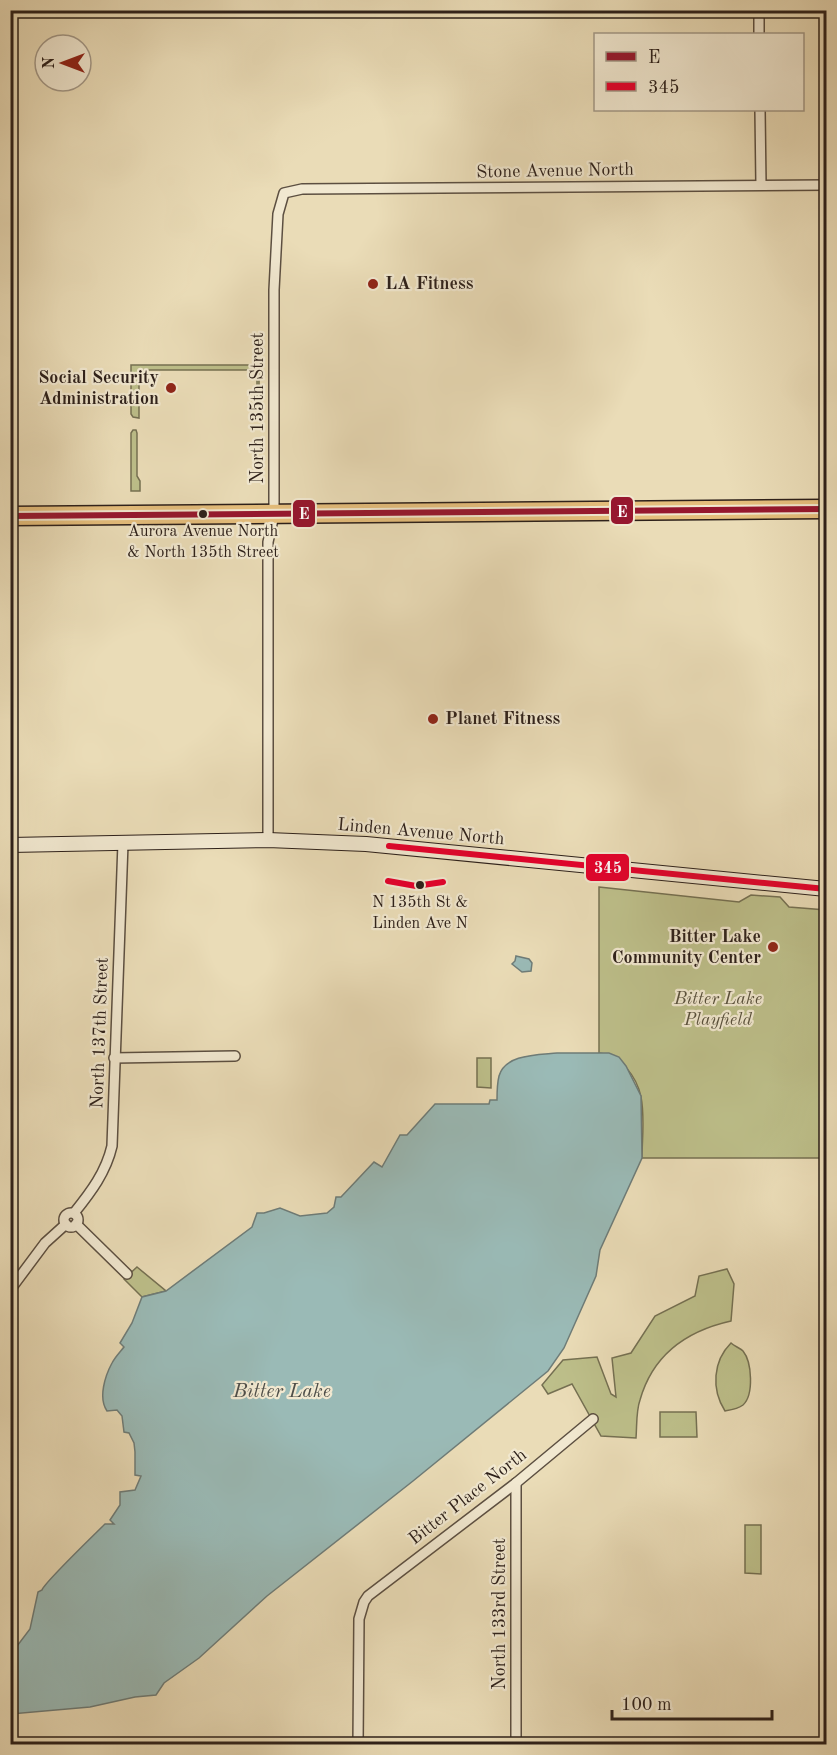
<svg xmlns="http://www.w3.org/2000/svg" width="837" height="1755" viewBox="0 0 837 1755" font-family="'Old Standard TT',serif">
<rect width="100%" height="100%" fill="#eadcb7"/>
<filter id="stains"><feTurbulence type="fractalNoise" baseFrequency=".00333" numOctaves="4"/><feColorMatrix values="0 0 0 0 .2 0 0 0 0 .09 0 0 0 0 .02 0 0 0 .5 -.17"/></filter>
<radialGradient id="worn" r=".72"><stop offset=".6" stop-color="#630" stop-opacity="0"/><stop offset="1" stop-color="#630" stop-opacity=".3"/></radialGradient>
<!-- green -->
<g fill="#bdbf8a" stroke="#757052" stroke-width="1.5">
<path d="M131,365H259V406H257V370H139V418L133,417L131,414Z"/>
<path d="M133,430H136L137,433V476L140,481V491H131V433Z"/>
<path d="M599,887L739,902L751,895L780,897L789,907L826,910V1158H642C642,1139 645,1117 641,1097C637,1077 620,1054 599,1053Z"/>
<path d="M477,1058H491V1088L477,1087Z"/>
<path d="M137,1267L166,1291L142,1297L124,1279Z"/>
<path d="M727,1269L734,1284L731,1321C686,1331 653,1354 640,1400C636,1411 637,1425 636,1438L601,1436L572,1384L548,1394L542,1385L563,1360L597,1357L611,1394L616,1397L612,1358L631,1353L655,1316L695,1296L699,1276Z"/>
<path d="M731,1343C734,1346 740,1348 743,1351C752,1362 754,1395 743,1405C738,1409 731,1410 725,1411C711,1389 713,1361 731,1343Z"/>
<path d="M660,1412H696L697,1437H660Z"/>
<path d="M745,1525H761V1574L745,1573Z"/>
</g>
<!-- water -->
<g fill="#9abab6" stroke="#6e7c78" stroke-width="1.5">
<path d="M516,956L529,959L532,963L531,971L522,972L512,964L515,961Z"/>
<path d="M557,1053H609L619,1057L626,1066L641,1096L642,1158L600,1250L596,1276L564,1348L548,1371L413,1481L267,1596L199,1658L164,1683L156,1695L135,1697L90,1707L11,1714V1654L30,1629L38,1592L42,1590C44,1583 95,1534 105,1524H114L110,1520L120,1505V1492L135,1490L141,1476L135,1475V1452L134,1443L129,1433L124,1432L122,1416L117,1410L107,1411C98,1398 105,1376 112,1363C115,1357 120,1352 124,1347L120,1343L132,1323L142,1297L166,1291L252,1227L257,1213H264L280,1208L300,1216L327,1213L334,1207L336,1197H341L374,1162L382,1167L400,1135H407L435,1104H489L490,1100H497C497,1093 497,1084 499,1076C505,1054 538,1055 557,1053Z"/>
</g>
<g fill="none" stroke-linecap="round" stroke-linejoin="round">
<defs>
<g id="street">
<path d="M759,10V34"/>
<path d="M760,110L761,185"/>
<path d="M268,840V542L274,515V290L278,214L284,193L302,189L826,185"/>
<path d="M114,1058L235,1056"/>
<path d="M74,1213C91,1192 106,1172 112,1146L123,843"/>
<circle cx="71" cy="1220" r="7"/>
<path d="M76,1224L127,1274"/>
<path d="M10,1290L45,1243L66,1224"/>
<path d="M516,1483V1744"/>
<path d="M358,1744L359,1619L364,1602L368,1596L516,1483L593,1419"/>
</g>
<path id="secondary" d="M10,845L268,840L366,844L826,889"/>
<path id="highway" d="M10,516L826,509"/>
</defs>
<!-- street casing -->
<use href="#street" stroke="#5c4f41" stroke-width="12"/>
<!-- secondary casing -->
<use href="#secondary" stroke="#2d201a" stroke-width="16"/>
<!-- highway casing -->
<use href="#highway" stroke="#2d201a" stroke-width="21"/>
<!-- street -->
<use href="#street" stroke="#f1e8d0" stroke-width="9"/>
<!-- secondary -->
<use href="#secondary" stroke="#f1e8d0" stroke-width="14"/>
<!-- highway -->
<use href="#highway" stroke="#e5be7c" stroke-width="18"/>
<defs>
<path id="bus-1" d="M10,516L826,509"/>
<g id="bus-2">
<path d="M389,846L826,889"/>
<path d="M388,881L416,886L443,882"/>
</g>
</defs>
<!-- bus-1 casing -->
<use href="#bus-1" stroke="#f1e8d0" stroke-width="10"/>
<!-- bus-2 casing -->
<use href="#bus-2" stroke="#f1e8d0" stroke-width="10"/>
<!-- bus-1 -->
<use href="#bus-1" stroke="#96172e" stroke-width="6"/>
<!-- bus-2 -->
<use href="#bus-2" stroke="#e4002b" stroke-width="6"/>
</g>
<!-- markers -->
<g fill="#8f2418" stroke="#f1e8d0" stroke-width="2">
<circle cx="373" cy="284" r="6"/>
<circle cx="171" cy="388" r="6"/>
<circle cx="433" cy="719" r="6"/>
<circle cx="773" cy="947" r="6"/>
</g>
<g fill="#2d201a" stroke="#f1e8d0" stroke-width="2">
<circle cx="203" cy="514" r="5"/>
<circle cx="420" cy="885" r="5"/>
</g>
<g text-anchor="middle" dominant-baseline="central" stroke-width="4.5" stroke-linejoin="round" paint-order="stroke">
<!-- bus labels -->
<g font-size="16" fill="#2d201a" stroke="#f1e8d0">
<text x="203" y="532">Aurora Avenue North<tspan x="203" dy="21">&amp; North 135th Street</tspan></text>
<text x="420" y="903">N 135th St &amp;<tspan x="420" dy="21">Linden Ave N</tspan></text>
</g>
<!-- street labels -->
<g font-size="18" fill="#2d201a" stroke="#f1e8d0">
<text transform="translate(555 171) rotate(-1)">Stone Avenue North</text>
<text transform="translate(258 408) rotate(-90)">North 135th Street</text>
<text transform="translate(421 832) rotate(5)">Linden Avenue North</text>
<text transform="translate(100 1033) rotate(-88)">North 137th Street</text>
<text transform="translate(468 1497) rotate(-38)">Bitter Place North</text>
<text transform="translate(500 1614) rotate(-90)">North 133rd Street</text>
</g>
<!-- poi labels -->
<g font-size="18" font-weight="bold" fill="#2d201a" stroke="#f1e8d0" text-anchor="start">
<text x="385" y="284">LA Fitness</text>
<text x="159" y="378" text-anchor="end">Social Security<tspan x="159" dy="21">Administration</tspan></text>
<text x="445" y="719">Planet Fitness</text>
<text x="761" y="937" text-anchor="end">Bitter Lake<tspan x="761" dy="21">Community Center</tspan></text>
</g>
<!-- park labels -->
<g font-size="18" font-style="italic" fill="#58503c" stroke="#f1e8d0">
<text x="718" y="999">Bitter Lake<tspan x="718" dy="21">Playfield</tspan></text>
</g>
<!-- water labels -->
<g font-size="20" font-style="italic" fill="#4e4e49" stroke="#f1e8d0">
<text x="282" y="1392">Bitter Lake</text>
</g>
</g>
<g stroke="#f1e8d0" stroke-width="2">
<rect x="610" y="496" width="24" height="29" rx="6" fill="#96172e"/>
<rect x="292" y="499" width="24" height="29" rx="6" fill="#96172e"/>
<rect x="585" y="853" width="45" height="29" rx="6" fill="#e4002b"/>
</g>
<g font-size="16" text-anchor="middle" font-weight="bold" fill="#fff">
<text x="622" y="517">E</text>
<text x="304" y="519">E</text>
<text x="608" y="873">345</text>
</g>
<!-- margin -->
<rect width="837" height="1755" fill="none" stroke="#eadcb7" stroke-width="36"/>
<rect x="12" y="12" width="813" height="1731" fill="none" stroke="#2d201a" stroke-width="3"/>
<rect x="18" y="18" width="801" height="1719" fill="none" stroke="#2d201a" stroke-width="1.5"/>
<!-- legend -->
<rect x="594" y="33" width="210" height="78" fill="#f1e8d0" stroke="#a39887" stroke-width="1.5"/>
<rect x="606" y="52" width="30" height="9" fill="#96172e" stroke="#a39887" stroke-width="1.5"/>
<text x="648" y="63" font-size="18" fill="#2d201a">E</text>
<rect x="606" y="82" width="30" height="9" fill="#e4002b" stroke="#a39887" stroke-width="1.5"/>
<text x="648" y="93" font-size="18" fill="#2d201a">345</text>
<!-- north arrow -->
<g transform="translate(63 63) rotate(270)"><circle r="28" fill="#f1e8d0" stroke="#a39887" stroke-width="1.5"/>
<path d="M0-4.5L10 22L0 15L-10 22Z" fill="#8f2418"/>
<text y="-9" font-size="16" font-weight="bold" text-anchor="middle" fill="#2d201a">N</text>
</g>
<!-- scale -->
<path d="M612 1710v9h160v-9" fill="none" stroke="#2d201a" stroke-width="3"/>
<text x="621" y="1710" font-size="18" fill="#2d201a" stroke="#f1e8d0" stroke-width="4.5" paint-order="stroke">100 m</text>
<rect width="100%" height="100%" filter="url(#stains)"/>
<rect width="100%" height="100%" fill="url(#worn)"/>
</svg>
